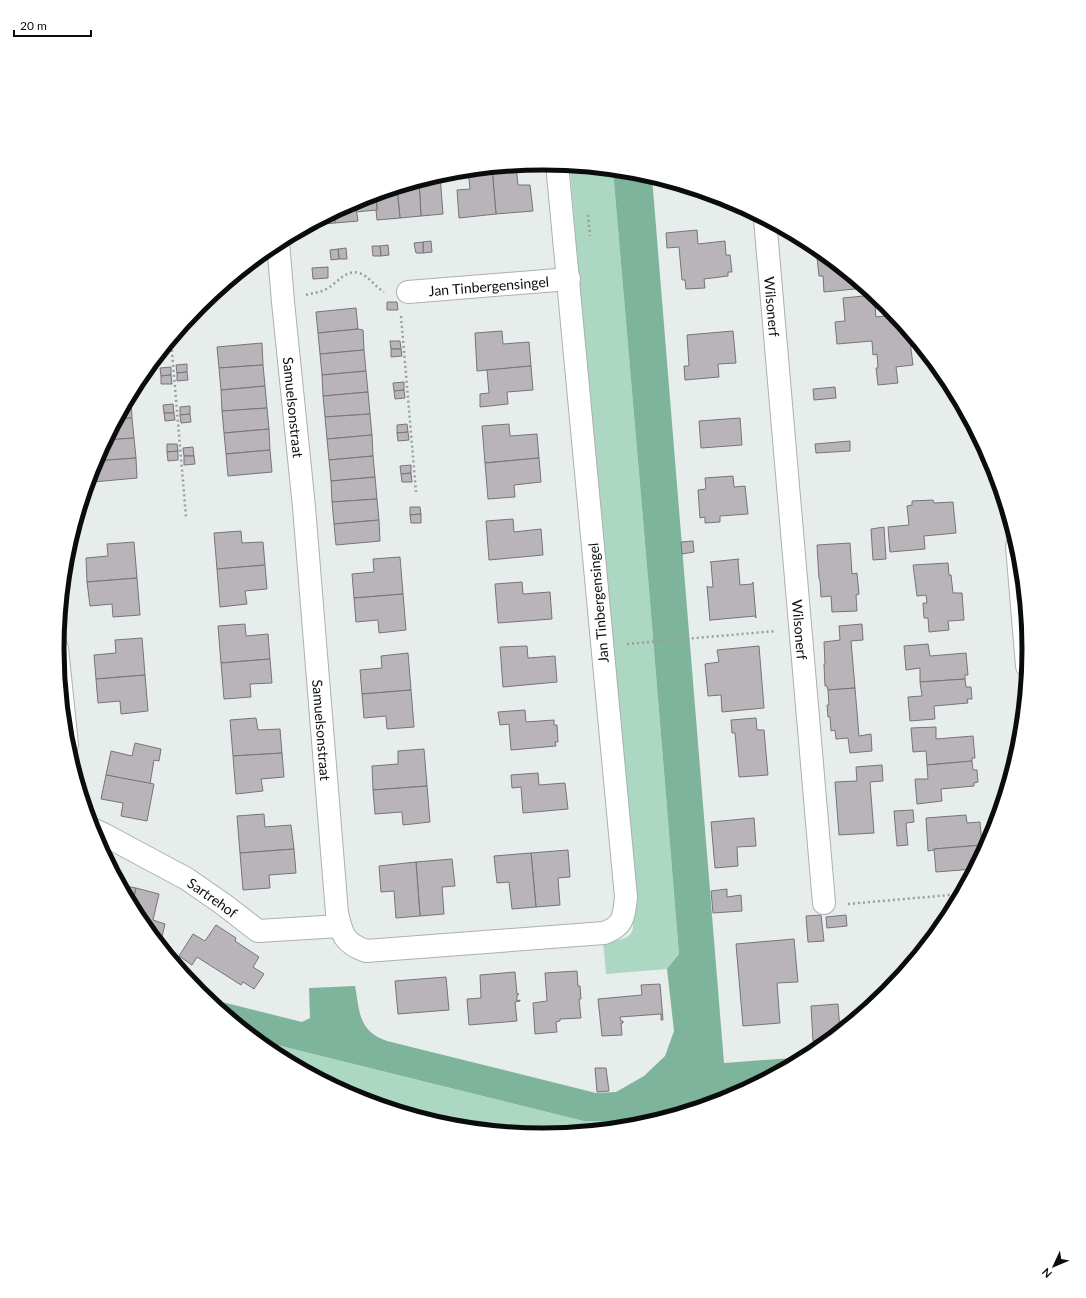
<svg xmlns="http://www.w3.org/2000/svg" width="1086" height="1298" viewBox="0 0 1086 1298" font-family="Lato,sans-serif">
<rect width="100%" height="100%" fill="#e7edea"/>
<!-- green -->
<g fill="#acd7c3">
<path d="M572,166L613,170L649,589L679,954L667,969L606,974L603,941C614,940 629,942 633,929L570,170Z"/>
<path d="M257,1040L584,1121H619L672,1115L638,1126L543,1135L503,1131L347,1093L273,1053Z"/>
</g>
<!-- water -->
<path fill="#7eb49c" d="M613,170L638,172L652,177L724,1063L806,1057L729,1098L672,1115L619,1121H584L257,1040L206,998L302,1022L310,1018L309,988L355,986C360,1012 358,1031 387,1041L596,1093L616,1092L644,1076L665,1056L674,1031L667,969L679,954L649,589Z"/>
<!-- building -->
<g fill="#b8b4b9" stroke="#777478">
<path d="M516,166L518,185H530L533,211L496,214L492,168Z"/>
<path d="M492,168L496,214L459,218L457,190L470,189L468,170Z"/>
<path d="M440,175L443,214L421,216L419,181Z"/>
<path d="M419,181L421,216L400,218L397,188Z"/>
<path d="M397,188L400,218L377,220L376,210H377L376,194Z"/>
<path d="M376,194L377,210L356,212L355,201Z"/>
<path d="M355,201L358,221L335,223L334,212Z"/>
<path d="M334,212L335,223L313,225V224Z"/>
<path d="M697,230L698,244L725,241L726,255H730L732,272H728V276L704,279L705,288L686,289L685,280H682L679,247L667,248L666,233Z"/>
<path d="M431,241L432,252L423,253V242Z"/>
<path d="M423,242V253H416L414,243Z"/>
<path d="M388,245L389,255L381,256L380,246Z"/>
<path d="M372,246H380L381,256H373Z"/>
<path d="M346,248L347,259H339L338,249Z"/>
<path d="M816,248L865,288L824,292L823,276H819Z"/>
<path d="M338,249L339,259L331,260L330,250Z"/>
<path d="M328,267V278L313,279L312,268Z"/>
<path d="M874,295L876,317L895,315L909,333L913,365L896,367L898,383L878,385L876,368H878L877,354L873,355L872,341L837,344L835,322L845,321L843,298Z"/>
<path d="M387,302H397L398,310H387Z"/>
<path d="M356,308L358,329L318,333L316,312Z"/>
<path d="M358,329L363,330L364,350L320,354L318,333Z"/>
<path d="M502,331L503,344L529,342L531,366L477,371L475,333Z"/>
<path d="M733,331L736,363L718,364L719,377L685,380L684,366H689L687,335Z"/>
<path d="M390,341H400L401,349H391Z"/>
<path d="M262,343L263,365L219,368L217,347Z"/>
<path d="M391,349H401L402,356L391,357Z"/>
<path d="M364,350L366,371L322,375L320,354Z"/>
<path d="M187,364V372L177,373L176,365Z"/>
<path d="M263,365L265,386L221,390L219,368Z"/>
<path d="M531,366L533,390L507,392L508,404L480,407V394L489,393L487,370Z"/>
<path d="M171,367V375L161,376L160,368Z"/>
<path d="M366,371L368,392L323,396L322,375Z"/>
<path d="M187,372L188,380L177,381V373Z"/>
<path d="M171,375L172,384H161V376Z"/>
<path d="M404,382V390L394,391L393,383Z"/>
<path d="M265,386L267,408L222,411L221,390Z"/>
<path d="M835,387L836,398L814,400L813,389Z"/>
<path d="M404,390L405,398L395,399L394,391Z"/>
<path d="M368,392L370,414L325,417L323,396Z"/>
<path d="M129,398H131L132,418L117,419Z"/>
<path d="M173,404L174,413H164L163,405Z"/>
<path d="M190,406V414L180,415V407Z"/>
<path d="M267,408L269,429L224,433L222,411Z"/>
<path d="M164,413H174L175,420L165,421Z"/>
<path d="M190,414L191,422L181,423L180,415Z"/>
<path d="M370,414L372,435L327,439L325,417Z"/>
<path d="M132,418L134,438L106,440L117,419Z"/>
<path d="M740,418L742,445L701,448L699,421Z"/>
<path d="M407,424L408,432L397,433V425Z"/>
<path d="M509,424L510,436L537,434L539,458L485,463L482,426Z"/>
<path d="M269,429L270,450L226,454L224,433Z"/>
<path d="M408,432L409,440L398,441L397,433Z"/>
<path d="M372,435L373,456L329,460L327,439Z"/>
<path d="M134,438L136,458L95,461L106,440Z"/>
<path d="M850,441V451L816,453L815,444Z"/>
<path d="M167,444H177L178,451L167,452Z"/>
<path d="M193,447L194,456H184L183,448Z"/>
<path d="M270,450L272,472L228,476L226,454Z"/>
<path d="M178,451V460L168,461L167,452Z"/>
<path d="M184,456H194L195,464L184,465Z"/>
<path d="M373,456L375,477L331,481L329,460Z"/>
<path d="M136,458L137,478L93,482L92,470L95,461Z"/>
<path d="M539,458L541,482L514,485L515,497L488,499L485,463Z"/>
<path d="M411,465V473L401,474L400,466Z"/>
<path d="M411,473L412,482H402L401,474Z"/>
<path d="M733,476L734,487L745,486L748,514L720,516V522L705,523V517L700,518L698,490L706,489L705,478Z"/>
<path d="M375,477L377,499L332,502L331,481Z"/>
<path d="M377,499L379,520L334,524L332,502Z"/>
<path d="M933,500L934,503L953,502L956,533L924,536L925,549L890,552L888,527L909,525L907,506L912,505V501Z"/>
<path d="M410,507H420L421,514L410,515Z"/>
<path d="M421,514V523H411L410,515Z"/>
<path d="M513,519L514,532L541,529L543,555L489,560L486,521Z"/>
<path d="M379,520L380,541L336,545L334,524Z"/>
<path d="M884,527L886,559L873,560L871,529Z"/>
<path d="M241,531L242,543L263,542L265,565L217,569L214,533Z"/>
<path d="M693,541L694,552L682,554L681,542Z"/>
<path d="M134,542L137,578L87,582L86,558L108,556L107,544Z"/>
<path d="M850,543L852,574L857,573L859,594L856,595L857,611L832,612L831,596L821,597L820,580L819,579L817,545Z"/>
<path d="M400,557L403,594L354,598L352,574L374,572L373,559Z"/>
<path d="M739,559L738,561L740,585L752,584L753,582L756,618L755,616L711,620L710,621L707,586L708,587H713L711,563L710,562Z"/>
<path d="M948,563L949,575H951L953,593H962L964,620L948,621L949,630L929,632L928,618H924L923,603H927L926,595L917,596L913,565Z"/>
<path d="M265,565L267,589L245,591L247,604L220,607L217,569Z"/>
<path d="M137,578L140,615L113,617L112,604L90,606L87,582Z"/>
<path d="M522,582L523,594L550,592L552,619L498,623L495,584Z"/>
<path d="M403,594L406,630L379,633L378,620L356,622L354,598Z"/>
<path d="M245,624L246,636L268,634L270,659L221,663L218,626Z"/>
<path d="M862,624L863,640L851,641L855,688L828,690L827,686H825L824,664H825L824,642L840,640L839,626Z"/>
<path d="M142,638L145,675L96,679L94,655L116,653L115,640Z"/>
<path d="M928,644L930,656L966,653L968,675H965V679L920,682V668L906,670L904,646Z"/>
<path d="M527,646L528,658L555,656L557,682L503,687L500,647Z"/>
<path d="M759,646L764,708L722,712L721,695L708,696L705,664L719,662L717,650Z"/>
<path d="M408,653L411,690L362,694L360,670L382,668L381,656Z"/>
<path d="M270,659L272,683L250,684L251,697L224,699L221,663Z"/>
<path d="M145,675L148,711L121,714L120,701L98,703L96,679Z"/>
<path d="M965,679L966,687H971L972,699H967L968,703L934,706L935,719L910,721L908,697L922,696L920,682Z"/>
<path d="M855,688L859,736L871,734L872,751L850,753L848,738L836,739L835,730L831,731L830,717H828L827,705H829L828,690Z"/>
<path d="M411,690L414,727L387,729L386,716L364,718L362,694Z"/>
<path d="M525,710L526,722L554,720V725H557L558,742H555L556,746L511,750L509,724L500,725L498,712Z"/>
<path d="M256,718L258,730L280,729L282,753L233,756L230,720Z"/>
<path d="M756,718L757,730H764L768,775L739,777L735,733H732L731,720Z"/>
<path d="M936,727V739L973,736L975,758H972V761L927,765L926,751L913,752L911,728Z"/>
<path d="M135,743L161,749L159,761L154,760L150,784L106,775L111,751L132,756Z"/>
<path d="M424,749L427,786L373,790L372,766L398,764V751Z"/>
<path d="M282,753L284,777L261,779L263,791L236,794L233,756Z"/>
<path d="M972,761L973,770H977L978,782L974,783V786L941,789L942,801L917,804L915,779H928L927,765Z"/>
<path d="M882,765L883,781L870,782L874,833L839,835L835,782L857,781L856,767Z"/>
<path d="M538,773L539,785L565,783L568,809L523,813L521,787L512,788L511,775Z"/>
<path d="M106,775L154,784L147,821L121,816L123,803L101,799Z"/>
<path d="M427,786L430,822L403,825L402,812L375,814L373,790Z"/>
<path d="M913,810L914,822L906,823L908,845L897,846L894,811Z"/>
<path d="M264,814L265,827L291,825L294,849L240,853L237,816Z"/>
<path d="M966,815L967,823L980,822L982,845L934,849V850L928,851L926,818Z"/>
<path d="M754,818L756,846L737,847L738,866L715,868L711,822Z"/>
<path d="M982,845L983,852L974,869L936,872L934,849Z"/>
<path d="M294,849L296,873L269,875L270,888L243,890L240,853Z"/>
<path d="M568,850L570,877L558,878L560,905L536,907L531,853Z"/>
<path d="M531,853L536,907L512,909L509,882L497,883L494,856Z"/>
<path d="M452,859L455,886L442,887L444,914L420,916L416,862Z"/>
<path d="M416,862L420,916L396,918L394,891L381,892L379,866Z"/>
<path d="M121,885L136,888L132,906Z"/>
<path d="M136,888L159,894L153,920L165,924L160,945L139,919L132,906Z"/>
<path d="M727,889V897L741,895L742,911L713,913L711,891Z"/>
<path d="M821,915L824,941L808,942L806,916Z"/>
<path d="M846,915L847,926L827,928L826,917Z"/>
<path d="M216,925L236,938L235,941L259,957L253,967L264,974L254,989L243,982L241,985L197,957L192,965L179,956L193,934L205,941Z"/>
<path d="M794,939L798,982L777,983L780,1023L743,1026L736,944Z"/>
<path d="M577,971L578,986H580L581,999H579L581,1018L560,1019V1021L556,1022L557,1032L535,1034L533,1003L547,1001L545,973Z"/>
<path d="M515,972L517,994H519L517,995V1001L520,1000V1001L515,1002L517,1021L469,1025L467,999L481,998L480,975Z"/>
<path d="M446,977L449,1010L398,1014L395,981Z"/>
<path d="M660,984L663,1020H661V1014L620,1017L621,1021H623V1023H621L622,1035L602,1036L598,999L642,995L641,985Z"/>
<path d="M838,1004L840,1031L830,1039L813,1041L811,1006Z"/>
<path d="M595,1068H606L609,1091L597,1092Z"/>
</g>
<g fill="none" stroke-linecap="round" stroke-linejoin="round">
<defs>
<g id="minor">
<path id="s1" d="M765,219L824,903"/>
<path id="s2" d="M278,242L283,302L304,507L337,913C342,935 344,943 366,951L604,933C624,926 624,916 626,897L557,164"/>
<path id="s3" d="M408,292L569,279"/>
<path d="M1017,546L1027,666"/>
<path d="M57,648L67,745"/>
<path id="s4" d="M92,829L105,835L187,879L223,904L258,931L340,926"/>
</g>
</defs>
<!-- minor casing -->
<use href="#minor" stroke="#abb1ae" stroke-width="24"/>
<!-- path -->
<g stroke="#9a9e9c" stroke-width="2.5" stroke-dasharray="2 3" stroke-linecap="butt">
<path d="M588,215L590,236"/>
<path d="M306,295C312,293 318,293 324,290C337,285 344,269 359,273C369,276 375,287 384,292"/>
<path d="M401,316L416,492"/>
<path d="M171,340L186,517"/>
<path d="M627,644L776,631"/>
<path d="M848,904L961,894"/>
</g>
<!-- minor -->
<use href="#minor" stroke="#fff" stroke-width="22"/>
</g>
<g text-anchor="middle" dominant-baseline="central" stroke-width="3" stroke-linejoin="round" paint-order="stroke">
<!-- street labels -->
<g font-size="14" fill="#0b0d0c" stroke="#fff">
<text stroke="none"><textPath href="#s3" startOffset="81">Jan Tinbergensingel</textPath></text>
<text stroke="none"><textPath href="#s1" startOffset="88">Wilsonerf</textPath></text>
<text stroke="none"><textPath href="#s2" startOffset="166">Samuelsonstraat</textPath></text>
<text transform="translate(598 603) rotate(-95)">Jan Tinbergensingel</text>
<text stroke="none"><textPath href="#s1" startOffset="412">Wilsonerf</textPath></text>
<text stroke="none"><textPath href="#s2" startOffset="490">Samuelsonstraat</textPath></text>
<text stroke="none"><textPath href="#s4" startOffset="139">Sartrehof</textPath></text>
</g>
</g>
<!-- crop -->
<path d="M0 0H1086V1298H0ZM64 649a479 479 0 1 1 958 0a479 479 0 1 1-958 0Z" fill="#fff" fill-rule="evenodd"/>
<path fill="none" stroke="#0b0d0c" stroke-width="5" d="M64 649a479 479 0 1 1 958 0a479 479 0 1 1-958 0Z"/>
<!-- north arrow -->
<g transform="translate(1054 1266) rotate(226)" stroke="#ffffff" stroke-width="3" paint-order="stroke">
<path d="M0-3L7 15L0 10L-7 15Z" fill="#0b0d0c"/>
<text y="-6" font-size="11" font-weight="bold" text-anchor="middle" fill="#0b0d0c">N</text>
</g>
<!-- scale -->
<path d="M14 30v6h77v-6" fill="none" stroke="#0b0d0c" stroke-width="2"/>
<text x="20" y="30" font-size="12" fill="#0b0d0c" stroke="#ffffff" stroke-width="3" paint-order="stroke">20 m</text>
</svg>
